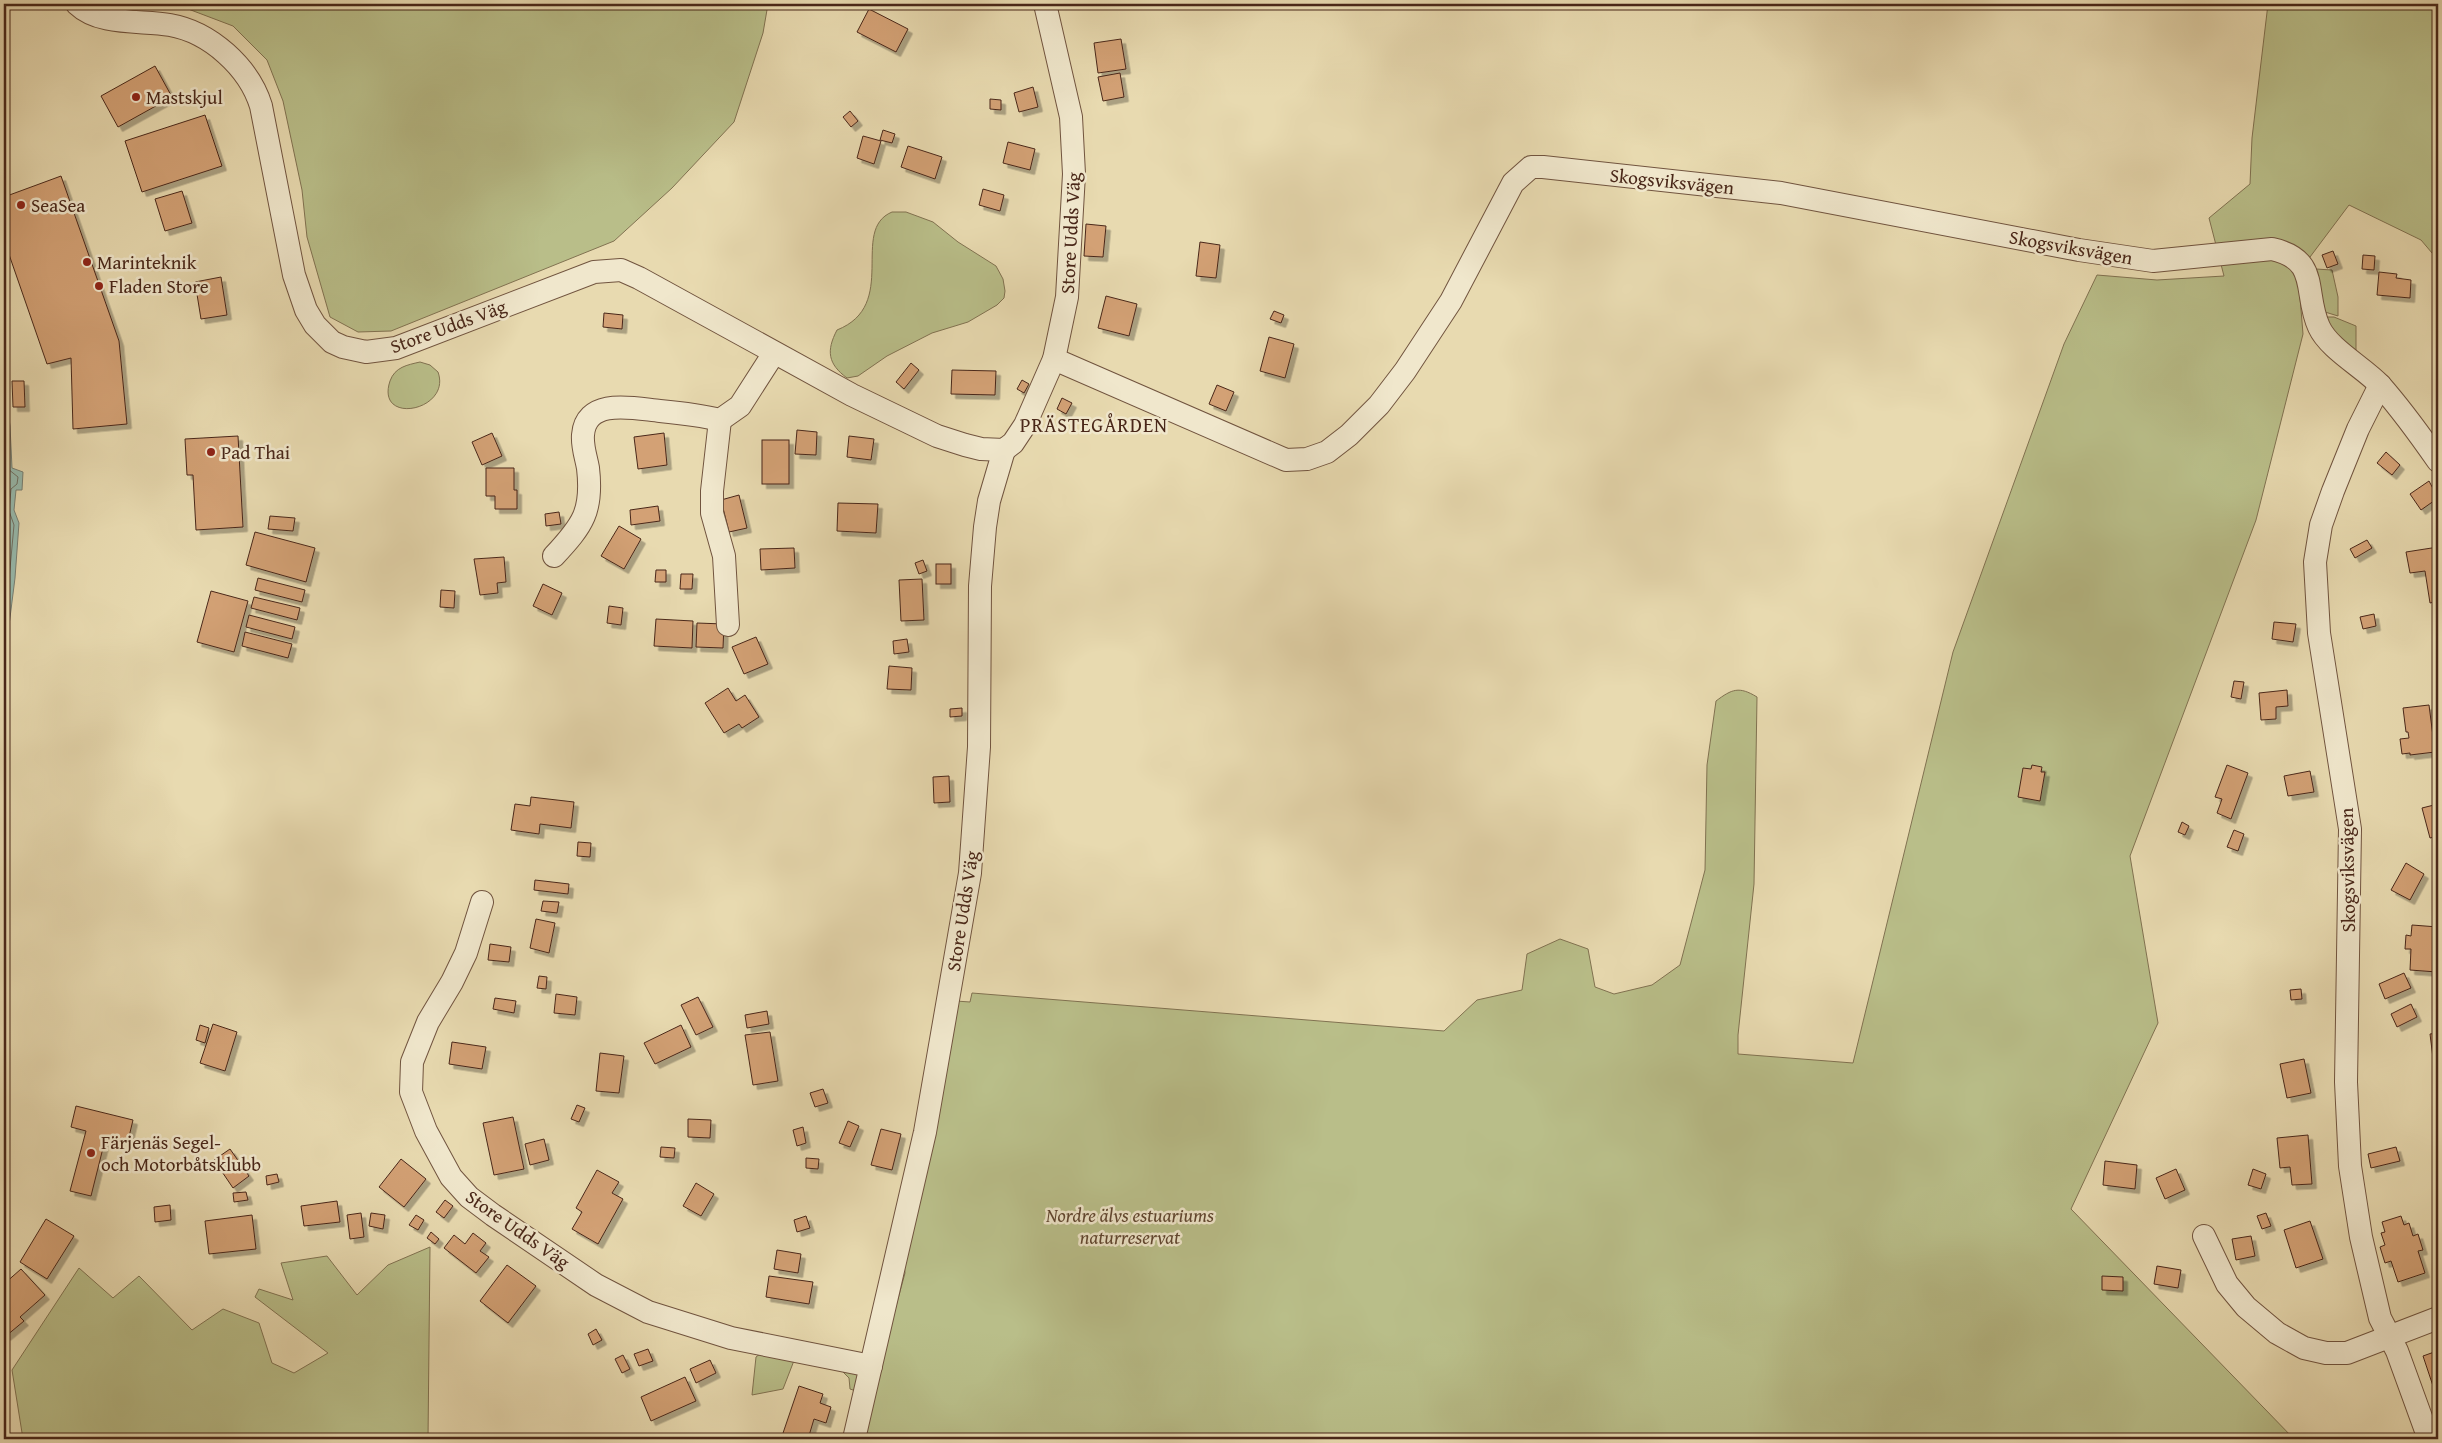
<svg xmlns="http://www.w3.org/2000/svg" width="2442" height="1443" viewBox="0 0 2442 1443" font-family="'Gentium Book Plus',serif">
<defs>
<filter id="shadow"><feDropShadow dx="4.5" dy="4.5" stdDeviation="0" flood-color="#0004"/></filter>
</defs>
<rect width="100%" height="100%" fill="#e8dab0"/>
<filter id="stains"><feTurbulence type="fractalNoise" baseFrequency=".004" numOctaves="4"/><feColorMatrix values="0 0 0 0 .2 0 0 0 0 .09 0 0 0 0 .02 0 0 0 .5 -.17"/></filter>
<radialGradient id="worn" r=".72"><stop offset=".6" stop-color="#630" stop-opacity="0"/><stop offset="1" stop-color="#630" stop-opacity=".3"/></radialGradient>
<!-- green -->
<g fill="#b9be89" stroke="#817251">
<path d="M175,4H768L763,33L734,122L672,188L614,241L391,331L358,332L330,317L307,237L302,190L283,101L267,60L233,26Z"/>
<path d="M2268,4H2438V260L2421,240L2349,205L2298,273L2303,334L2256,520L2130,856L2158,1023L2071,1209L2294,1439H860L905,1273L903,1253L956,1001L970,1002L972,993L1444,1031L1477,1000L1522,990L1527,954L1560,939L1588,949L1595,987L1614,994L1652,985L1680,965L1705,870L1707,765L1716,701C1732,689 1739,686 1757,697L1754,884L1738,1035V1054L1853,1063L1953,652L2064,344L2097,275L2157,280L2224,276L2209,218L2250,184L2252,138Z"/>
<path d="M892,212H906L933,222L958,242L996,266L1003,279L1005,291L1004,298L997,305L968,322L932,333L887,356L858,376L847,378C828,364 826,351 837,330C900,305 849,230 892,212Z"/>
<path d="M2316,269L2332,270L2338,297V316L2325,312Z"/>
<path d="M2327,317H2334L2356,326V354L2329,331Z"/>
<path d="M420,362L430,365L438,372C452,411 375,426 390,381C395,367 407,365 420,362Z"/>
<path d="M430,1247L428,1439H23L12,1370L79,1268L113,1298L139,1276L192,1330L223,1309L259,1323L272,1363L294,1373L328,1353L255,1297L259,1289L293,1300L281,1263L327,1256L357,1295L388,1265Z"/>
<path d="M771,1350L846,1367L858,1375L857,1387L853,1390L850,1389L849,1378L840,1369L795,1358L783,1389L752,1395L756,1357L764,1351Z"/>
</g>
<!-- water -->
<path fill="#97baad" stroke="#787f72" d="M4,381L10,426L12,468L23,472L22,490H16L14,510L19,523L15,578L4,665Z"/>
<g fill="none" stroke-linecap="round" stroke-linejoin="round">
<!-- shore -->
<g stroke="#707063" stroke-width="1">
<path d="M4,416L8,469L18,477L17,484L11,489L9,511L14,525L4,634"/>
<path d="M4,515L7,525L4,576"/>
</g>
</g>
<!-- building -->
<g fill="#d3a175" stroke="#492719" filter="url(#shadow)">
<path d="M869,9L908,29L896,52L857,32Z"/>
<path d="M1121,39L1126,69L1098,73L1094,43Z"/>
<path d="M155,66L172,97L118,127L101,96Z"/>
<path d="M1120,73L1124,97L1103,101L1098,77Z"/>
<path d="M1033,87L1038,107L1019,112L1014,93Z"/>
<path d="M990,99L1001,100V110L990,109Z"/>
<path d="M850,111L858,121L851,127L843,117Z"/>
<path d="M205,115L222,166L142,192L125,141Z"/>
<path d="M883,130L895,134L892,143L880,140Z"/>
<path d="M863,136L881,141L874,164L857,158Z"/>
<path d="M1008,142L1035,149L1030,170L1003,163Z"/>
<path d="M908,146L942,157L935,179L901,167Z"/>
<path d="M61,176L119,341L127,424L73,429L71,358L47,364L4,240V197Z"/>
<path d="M983,189L1004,195L1000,211L979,205Z"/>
<path d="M182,191L192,223L165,231L155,199Z"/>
<path d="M1086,224L1106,226L1103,257L1084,256Z"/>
<path d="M1200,242L1220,245L1216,278L1196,276Z"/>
<path d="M2333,251L2338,264L2327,268L2322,255Z"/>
<path d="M2363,255L2375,256L2374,270L2362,269Z"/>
<path d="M2379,272L2397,274L2396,278L2411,280L2410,298L2377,295Z"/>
<path d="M221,277L227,315L201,319L195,282Z"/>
<path d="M1106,296L1137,304L1129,336L1098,328Z"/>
<path d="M1274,311L1284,315L1281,323L1270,319Z"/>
<path d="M604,313L623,315L622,329L603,327Z"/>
<path d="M1269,337L1294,344L1285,378L1260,371Z"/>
<path d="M911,363L919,370L904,389L896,382Z"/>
<path d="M952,370L996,371L995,395L951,394Z"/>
<path d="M1022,380L1029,384L1024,393L1017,389Z"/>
<path d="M12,381H24L25,407H13Z"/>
<path d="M1217,385L1234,392L1226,411L1209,404Z"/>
<path d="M1062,398L1072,403L1066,414L1057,409Z"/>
<path d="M797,430L817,432L816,455L795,454Z"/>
<path d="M492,433L502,456L482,465L472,442Z"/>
<path d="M664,433L667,465L638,469L634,437Z"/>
<path d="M238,436L243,527L196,530L193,475H187L185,439Z"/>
<path d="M849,436L874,439L871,460L847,457Z"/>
<rect x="762" y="440" width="27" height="44"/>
<path d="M2386,452L2400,465L2392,475L2377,463Z"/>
<path d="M486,468H514V490H517V509H495V496H486Z"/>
<path d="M2429,481L2438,498L2421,510L2410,494Z"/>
<path d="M739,495L747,528L729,532L721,500Z"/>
<path d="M838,503L878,504L876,533L837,531Z"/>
<path d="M658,506L660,521L631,525L630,510Z"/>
<path d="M559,512L561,524L546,526L545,514Z"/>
<path d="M270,516L295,518L293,531L268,529Z"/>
<path d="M619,526L641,539L624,569L601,556Z"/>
<path d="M255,532L315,548L306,582L246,565Z"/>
<path d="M2367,540L2372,548L2355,558L2350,549Z"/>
<path d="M2438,547V601L2430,603L2425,571L2410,573L2406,552Z"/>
<path d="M794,548L795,568L761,570L760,549Z"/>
<path d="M504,557L506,582L497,583L498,593L480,595L474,559Z"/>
<path d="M923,560L927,571L919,574L915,563Z"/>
<rect x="936" y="564" width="15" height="20"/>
<path d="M656,570H666V582H655Z"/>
<path d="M681,574H693L692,589H680Z"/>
<path d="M258,578L305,590L302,602L255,590Z"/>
<path d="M922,579L924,620L901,621L899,580Z"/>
<path d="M543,584L562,593L552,615L533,606Z"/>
<path d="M441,590L455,591L454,608L440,607Z"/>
<path d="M211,591L248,601L234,652L197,642Z"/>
<path d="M254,597L300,608L297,620L251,608Z"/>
<path d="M609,606L623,608L621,625L607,623Z"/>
<path d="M2374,614L2376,626L2363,629L2360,617Z"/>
<path d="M249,615L295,627L292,639L246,627Z"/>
<path d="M656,619L693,621L692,648L654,646Z"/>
<path d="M2274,622L2296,624L2293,642L2272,639Z"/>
<path d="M697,623L724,624L723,648L696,647Z"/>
<path d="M245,632L292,644L288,658L242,646Z"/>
<path d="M756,637L768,664L744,674L732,647Z"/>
<path d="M907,639L909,652L894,654L893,641Z"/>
<path d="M889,666L912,668L911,690L887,689Z"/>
<path d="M2234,681L2244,682L2241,699L2231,697Z"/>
<path d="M728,688L736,701L745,695L759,717L742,728L739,724L724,733L705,703Z"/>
<path d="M2287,690L2288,706L2276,707V719L2261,720L2259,693Z"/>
<path d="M2429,705L2435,752L2410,755V753L2402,754L2400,739L2409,738L2408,732H2406L2403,708Z"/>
<path d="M962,708V716L950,717V709Z"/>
<path d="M2032,765L2042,767L2041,772H2045L2040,801L2018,797L2023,768L2031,769Z"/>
<path d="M2227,765L2248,773L2231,819L2217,813L2222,799L2215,797Z"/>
<path d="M2310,771L2314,792L2288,796L2284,776Z"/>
<path d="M949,776L950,802L934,803L933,777Z"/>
<path d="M531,797L574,802L571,828L540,824L539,834L511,830L515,804L530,806Z"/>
<path d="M2438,804V836L2430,838L2422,808Z"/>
<path d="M2182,822L2189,826L2185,835L2178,832Z"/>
<path d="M2234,830L2244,834L2238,851L2227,847Z"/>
<path d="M578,842L591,843L590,857L577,856Z"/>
<path d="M2406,863L2424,874L2410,900L2391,890Z"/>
<path d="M535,880L569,884L568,894L534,890Z"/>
<path d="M543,901L559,902L557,913L541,911Z"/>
<path d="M536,919L555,923L549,953L530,948Z"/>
<path d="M2412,925L2438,927L2437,972L2410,970L2411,949H2405L2406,935L2411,936Z"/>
<path d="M490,944L511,947L509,962L488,960Z"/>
<path d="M2404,973L2411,988L2385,999L2379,984Z"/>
<path d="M539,976L547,977L546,989L537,988Z"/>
<path d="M2301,989L2302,999L2291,1000L2290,990Z"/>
<path d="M556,994L577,997L575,1015L554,1013Z"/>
<path d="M698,997L713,1027L696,1035L681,1005Z"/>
<path d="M495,998L516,1001L514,1013L493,1009Z"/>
<path d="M2411,1004L2417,1017L2397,1027L2391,1014Z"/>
<path d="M767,1011L769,1024L747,1028L745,1015Z"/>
<path d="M213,1024L237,1032L225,1071L200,1063Z"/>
<path d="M200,1025L209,1028L205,1043L196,1040Z"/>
<path d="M681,1025L691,1047L655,1064L644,1043Z"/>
<path d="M770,1032L778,1081L753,1085L745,1035Z"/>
<path d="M2438,1033V1090H2437L2430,1034Z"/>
<path d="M452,1042L486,1047L482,1069L449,1064Z"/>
<path d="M600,1053L624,1056L619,1093L596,1091Z"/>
<path d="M2304,1059L2311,1093L2287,1098L2280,1064Z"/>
<path d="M823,1089L828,1103L815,1107L810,1093Z"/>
<path d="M577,1105L585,1108L579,1122L571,1119Z"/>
<path d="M76,1106L133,1120L128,1141L106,1136L91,1196L70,1191L86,1131L71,1127Z"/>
<path d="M513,1117L524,1169L494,1175L483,1123Z"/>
<path d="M688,1119L711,1120L710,1138L688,1137Z"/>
<path d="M848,1121L859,1126L850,1147L839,1143Z"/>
<path d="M803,1127L806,1143L797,1146L793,1130Z"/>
<path d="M881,1129L901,1134L892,1170L871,1165Z"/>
<path d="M2308,1135L2312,1184L2292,1185L2290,1167L2280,1168L2277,1138Z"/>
<path d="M544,1139L549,1160L530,1165L525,1144Z"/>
<path d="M661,1147L675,1148L674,1158L660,1157Z"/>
<path d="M2396,1147L2400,1161L2371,1168L2368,1154Z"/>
<path d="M230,1149L249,1176L233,1188L214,1160Z"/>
<path d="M806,1158L819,1159L818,1169L806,1168Z"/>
<path d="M401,1159L426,1179L404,1207L379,1187Z"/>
<path d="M2105,1161L2137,1165L2135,1189L2103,1185Z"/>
<path d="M2176,1169L2185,1190L2165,1199L2156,1178Z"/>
<path d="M2253,1169L2266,1174L2261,1189L2248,1185Z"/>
<path d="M597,1170L619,1182L612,1193L623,1199L598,1244L572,1229L582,1212L576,1208Z"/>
<path d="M277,1174L279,1182L267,1185L266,1176Z"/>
<path d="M696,1183L714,1194L701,1216L683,1206Z"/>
<path d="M246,1192L248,1200L234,1202L233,1193Z"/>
<path d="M445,1200L453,1206L444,1218L436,1212Z"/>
<path d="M337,1201L340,1222L304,1226L301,1206Z"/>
<path d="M170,1205L171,1220L155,1222L154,1207Z"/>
<path d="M361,1213L364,1237L350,1239L347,1215Z"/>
<path d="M371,1213L385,1215L383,1229L369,1226Z"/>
<path d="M2266,1213L2271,1226L2262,1229L2257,1216Z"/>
<path d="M252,1215L256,1249L209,1254L205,1221Z"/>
<path d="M416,1215L424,1220L418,1230L409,1225Z"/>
<path d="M806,1216L810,1228L797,1232L794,1220Z"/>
<path d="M2401,1216L2404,1225L2409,1223L2413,1236L2418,1234L2423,1250L2418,1251L2425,1273L2398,1282L2391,1261L2385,1263L2380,1247L2385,1245L2381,1233L2385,1232L2382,1222Z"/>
<path d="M46,1219L74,1236L47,1279L20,1262Z"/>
<path d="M2310,1221L2323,1259L2296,1268L2284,1230Z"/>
<path d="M431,1232L439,1239L435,1244L427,1238Z"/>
<path d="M473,1233L486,1243L480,1251L489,1257L476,1273L444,1248L454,1235L465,1244Z"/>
<path d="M2251,1236L2255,1256L2236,1260L2232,1239Z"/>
<path d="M777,1250L801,1254L798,1273L774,1269Z"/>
<path d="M507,1265L536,1286L508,1323L480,1301Z"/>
<path d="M2157,1266L2181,1270L2178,1288L2154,1284Z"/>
<path d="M21,1269L45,1295L20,1317L24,1321L6,1336L4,1334V1284Z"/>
<path d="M769,1276L813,1282L809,1304L766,1297Z"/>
<path d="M2102,1276L2123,1277V1291L2102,1290Z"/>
<path d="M596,1329L602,1340L593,1345L588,1334Z"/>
<path d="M2438,1346V1384L2433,1386L2423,1356L2437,1351L2436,1347Z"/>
<path d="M648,1349L653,1361L639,1366L634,1354Z"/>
<path d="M623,1355L630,1369L622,1373L615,1359Z"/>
<path d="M710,1360L716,1373L696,1383L690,1369Z"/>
<path d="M685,1377L696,1401L651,1421L641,1397Z"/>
<path d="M799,1386L823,1394L820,1403L831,1407L826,1423L814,1419L808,1439H781Z"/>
</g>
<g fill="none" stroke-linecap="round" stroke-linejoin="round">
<defs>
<g id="street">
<path d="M77,4C100,26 141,20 170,25C210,32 249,67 261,106L294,275L306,310L315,325L332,342L343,347L366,352L396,348L594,272L621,270L639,278L852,395L908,422L937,436L965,445L981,449L1004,450L1013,443L1025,425L1054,359L1067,297L1074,174L1071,117L1045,4"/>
<path d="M1054,359L1286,460L1307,459L1327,452L1349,435L1379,405L1405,371L1451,301L1513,183L1531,167H1543L1781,193L2079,250L2153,261L2272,249C2321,260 2303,293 2319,327C2329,349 2363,367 2380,385C2401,409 2420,435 2438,461"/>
<path d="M2380,385L2358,429L2333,491L2321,525L2315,562L2319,633L2350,829L2346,1082L2350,1166L2361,1237L2380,1318L2397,1351L2429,1439"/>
<path d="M720,420L712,491V513L724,556L728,625"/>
<path d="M554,556C583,525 593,511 588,468C586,457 582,446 583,435C586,396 637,409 660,411C681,413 700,415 720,420L740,406L774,353"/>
<path d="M482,902L466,953L452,982L428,1022L412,1062L411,1092L426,1131L451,1177L469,1197L493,1215L596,1285L648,1312L731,1338L871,1366"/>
<path d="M2204,1236L2227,1284L2246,1307L2277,1333L2304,1348L2326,1353H2347L2438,1318"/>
<path d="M854,1439L925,1132L970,873L979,747L980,586L985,527L989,501L1004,450"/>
</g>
</defs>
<!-- street casing -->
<use href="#street" stroke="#71543f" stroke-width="24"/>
<!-- street -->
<use href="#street" stroke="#f0e7cc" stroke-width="22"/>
</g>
<!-- markers -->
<g fill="#8f2418" stroke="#f0e7cc" stroke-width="2">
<circle cx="136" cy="97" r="5"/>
<circle cx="21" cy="205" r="5"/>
<circle cx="87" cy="262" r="5"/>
<circle cx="99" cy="286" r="5"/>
<circle cx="211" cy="452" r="5"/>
<circle cx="91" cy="1153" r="5"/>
</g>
<g text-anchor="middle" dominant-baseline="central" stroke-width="5" stroke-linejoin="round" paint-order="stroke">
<!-- poi labels -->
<g font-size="19" fill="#492719" stroke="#f0e7cc" text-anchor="start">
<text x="146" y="97">Mastskjul</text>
<text x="31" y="205">SeaSea</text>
<text x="97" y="262">Marinteknik</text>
<text x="109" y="286">Fladen Store</text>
<text x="221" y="452">Pad Thai</text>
<text x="101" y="1142">Färjenäs Segel-<tspan x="101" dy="22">och Motorbåtsklubb</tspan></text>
</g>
<!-- street labels -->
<g font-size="19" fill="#492719" stroke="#f0e7cc">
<text transform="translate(1672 181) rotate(6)">Skogsviksvägen</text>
<text transform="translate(1070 233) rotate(-87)">Store Udds Väg</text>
<text transform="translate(2071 247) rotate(10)">Skogsviksvägen</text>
<text transform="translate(448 326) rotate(-20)">Store Udds Väg</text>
<text transform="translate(2347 870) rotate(-91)">Skogsviksvägen</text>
<text transform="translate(962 911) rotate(-81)">Store Udds Väg</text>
<text transform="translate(518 1229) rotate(35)">Store Udds Väg</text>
</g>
<!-- park labels -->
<g font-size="19" font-style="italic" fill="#5f452f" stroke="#f0e7cc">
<text x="1130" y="1215">Nordre älvs estuariums<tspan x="1130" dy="22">naturreservat</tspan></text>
</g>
<!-- neighbourhood labels -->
<g font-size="20" letter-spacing="1" fill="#492719" stroke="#f0e7cc">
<text x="1094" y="424">PRÄSTEGÅRDEN</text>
</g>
</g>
<!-- margin -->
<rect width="2442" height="1443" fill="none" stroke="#e8dab0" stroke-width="20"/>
<rect x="5" y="5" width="2432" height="1433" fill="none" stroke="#492719" stroke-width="2.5"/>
<rect x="10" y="10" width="2422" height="1423" fill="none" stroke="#492719"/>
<rect width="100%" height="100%" filter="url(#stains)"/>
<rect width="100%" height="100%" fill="url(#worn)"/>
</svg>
